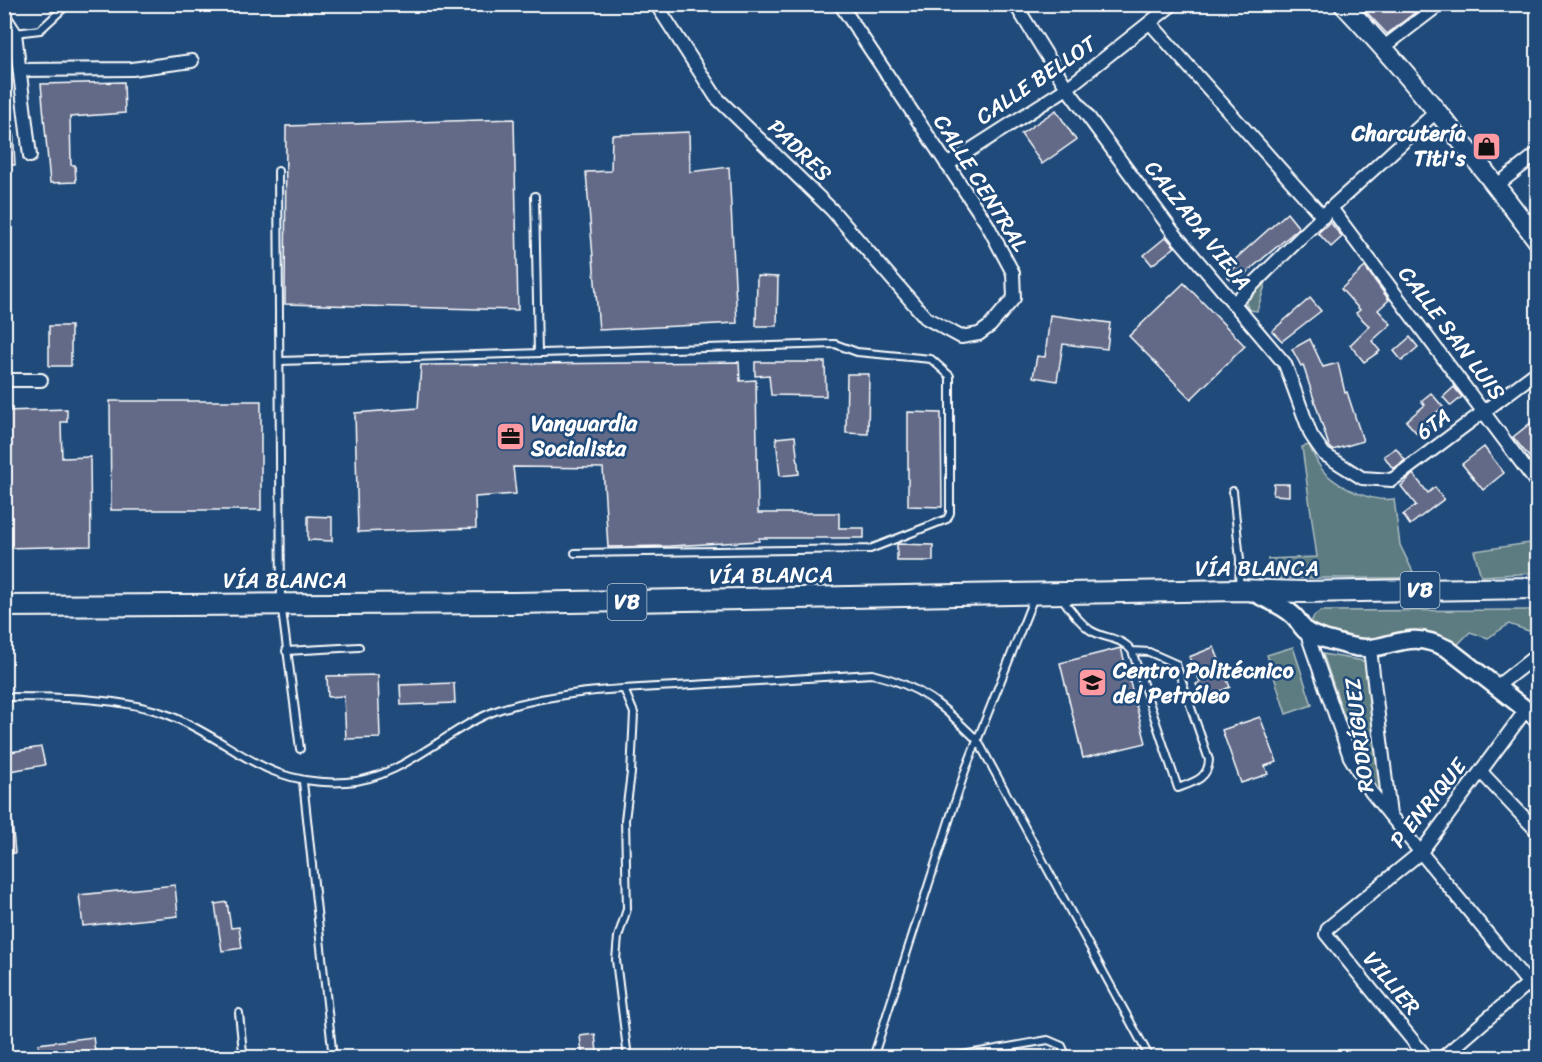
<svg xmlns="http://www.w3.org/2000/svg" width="1542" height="1062" viewBox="0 0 1542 1062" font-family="Sriracha,sans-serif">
<rect width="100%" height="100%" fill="#1f4a7a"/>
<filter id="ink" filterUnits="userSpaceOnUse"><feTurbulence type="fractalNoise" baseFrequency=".0167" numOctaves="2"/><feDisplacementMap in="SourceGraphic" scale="12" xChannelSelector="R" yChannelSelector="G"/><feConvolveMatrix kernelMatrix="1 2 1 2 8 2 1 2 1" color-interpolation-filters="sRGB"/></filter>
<g filter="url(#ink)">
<!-- green -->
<g fill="#5d7c81" stroke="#aebec0" stroke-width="1.5">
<path d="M1266,282L1257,311L1249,310L1244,299Z"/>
<path d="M1309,445C1313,454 1318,466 1325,473C1342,489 1371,502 1394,499L1400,545L1416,578H1270L1268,559L1317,557L1302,447Z"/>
<path d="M1537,542V573L1481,576L1474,551Z"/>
<path d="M1537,610V634L1509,624L1488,638L1470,632L1456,646L1442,637L1417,632L1358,643L1317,628L1311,622L1314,616L1321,611Z"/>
<path d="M1293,647L1312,705L1286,714L1267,655Z"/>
<path d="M1323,654L1369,662L1384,803L1360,763Z"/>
</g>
<!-- building -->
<g fill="#636b88" stroke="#fff" stroke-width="1.5">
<path d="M1359,4H1426L1387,34Z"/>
<path d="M124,82L125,113L70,117L71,165H75L76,182L50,183L41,84Z"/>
<path d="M1056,110L1076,140L1042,164L1021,134Z"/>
<path d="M514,119L518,310L285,304L286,126Z"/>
<path d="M4,126H13L15,165H4Z"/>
<path d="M689,132L690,172L729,167L737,323L599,330L586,172L611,171L612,135Z"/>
<path d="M1287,213L1299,228L1234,283L1227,276L1237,265L1233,261Z"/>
<path d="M1330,222L1342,237L1331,247L1318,233Z"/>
<path d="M1166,237L1175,247L1152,265L1144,255Z"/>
<path d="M1365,267L1389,300L1378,310L1391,324L1372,341L1380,351L1364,362L1350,345L1369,326L1356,313L1360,310L1341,289Z"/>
<path d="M757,276L778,277L777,326H756Z"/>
<path d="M1184,283L1245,346L1191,399L1129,336Z"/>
<path d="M1310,298L1321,311L1282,341L1272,331Z"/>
<path d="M1050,315L1110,323L1107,349L1063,344L1057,381L1033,377L1037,356L1045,357Z"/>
<rect x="49" y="326" width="22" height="40"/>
<path d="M1410,337L1418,347L1402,361L1394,351Z"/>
<path d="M1310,339L1323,367L1338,363L1345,393L1347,392L1363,441L1333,450L1329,446L1303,365L1301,366L1292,349Z"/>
<path d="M739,362L740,381L756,380L758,513H839V528H864V538H759V541L670,546L608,547L603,468L513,467L516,494L475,497L476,528L358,532L355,413L418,408L421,365Z"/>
<path d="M755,362H825L826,396L771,395L769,375L755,376Z"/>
<path d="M847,374H869L868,434L846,433Z"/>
<path d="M1454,387L1462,397L1451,406L1443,397Z"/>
<path d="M1431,393L1443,407L1425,422L1431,430L1421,438L1406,421L1425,405L1421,401Z"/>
<path d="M110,401H261V510H111Z"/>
<path d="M67,409V422H61L62,458L90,457L91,546L4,548V411Z"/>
<path d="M908,412L941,413L942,507L908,506Z"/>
<path d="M1538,417V468L1513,437Z"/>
<path d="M795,436L799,474L780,476L776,438Z"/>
<path d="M1484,447L1504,473L1483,490L1462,464Z"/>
<path d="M1396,448L1405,460L1393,469L1384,456Z"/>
<path d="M1413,474L1428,493L1435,487L1444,499L1410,525L1403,515L1416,505L1401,486Z"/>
<path d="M1274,484H1289V496L1273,495Z"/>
<path d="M308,516L332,517V541L308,540Z"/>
<path d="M897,544L933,545V561H897Z"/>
<path d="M1214,647L1230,687L1202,699L1196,684L1200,682L1189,657Z"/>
<path d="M1121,648L1146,743L1083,758L1060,663Z"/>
<path d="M378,675L380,738L346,739L344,696L328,697L327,676Z"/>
<path d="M454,683L455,703L401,705L400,685Z"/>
<path d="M1260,717L1277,762L1265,766L1268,774L1241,783L1222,730Z"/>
<path d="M41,747L45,765L4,772V753Z"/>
<path d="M12,821L15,853L4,854V822Z"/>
<path d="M175,885L178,916L83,926L79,895Z"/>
<path d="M227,902L231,928L239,927L242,948L222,951L215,904Z"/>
<path d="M595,1034L597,1052L582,1053L580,1036Z"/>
<path d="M93,1037L96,1058H40L38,1044Z"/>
</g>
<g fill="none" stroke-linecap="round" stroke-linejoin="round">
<defs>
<g id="service">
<path d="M15,33L40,30L68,4"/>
<path d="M278,171L281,603L300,749"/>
<path d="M535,196L538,353"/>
<path d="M280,361L835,344L857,352L931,359L950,376V513L947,519L870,549L575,553"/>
<path d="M1233,491L1240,560L1239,586"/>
<path d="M1062,598C1070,610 1078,621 1090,630C1104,639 1122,637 1132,651L1178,788C1194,782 1208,779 1209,760L1176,664L1149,652L1132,651"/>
<path d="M286,651L359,647"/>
<path d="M624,689L634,713L631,773L625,820L627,909L618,937L616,960L628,1058"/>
<path d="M4,697C55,697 124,697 171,716C238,744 264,787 346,782C404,779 447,727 501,709C558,691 617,689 676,686C742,682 807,678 872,674C922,686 942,705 978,741L1150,1058"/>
<path d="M303,782L333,1058"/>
<path d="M239,1013L243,1052L240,1058"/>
<path d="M873,1058L965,771L1034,597"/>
<path d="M945,1058L1048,1040L1062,1046L1067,1058"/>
</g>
<g id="minor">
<path d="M656,4L716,97L832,210L926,318L961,337L979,334L990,326L1014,298L1013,273L987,224L840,4"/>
<path d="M1015,4L1067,88L1173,232L1285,364L1311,435L1324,454L1362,478L1392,480L1538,371"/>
<path d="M4,16L15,33L30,156"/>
<path d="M1151,24L1323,217"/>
<path d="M1384,47L1440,4"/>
<path d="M22,70L132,69L192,61"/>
<path d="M947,165L1067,88L1173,4"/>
<path d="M1496,186L1538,153"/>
<path d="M1331,208L1538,485"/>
<path d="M1233,304L1331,208L1437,111"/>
<path d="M4,380H41"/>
<path d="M1306,631L1350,757L1371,792L1538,995"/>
<path d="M1370,649L1390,815"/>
<path d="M1496,687L1538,654"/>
<path d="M1481,772L1538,832"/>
<path d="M1427,1058L1326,934L1328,928L1421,852L1525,711"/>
<path d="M1442,1058L1538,975"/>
</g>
<path id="tertiary" d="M1250,591C1265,599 1283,605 1294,616C1299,621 1301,627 1306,631C1316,638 1338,643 1350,646C1389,656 1402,625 1448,649L1538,719"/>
<path id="secondary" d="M1343,4C1414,79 1476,159 1538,241"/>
<path id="primary" d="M4,606L513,603L1239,590L1303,592L1538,588"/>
</defs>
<!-- service casing -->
<use href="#service" stroke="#fff" stroke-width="10"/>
<!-- minor casing -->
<use href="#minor" stroke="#fff" stroke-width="16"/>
<!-- tertiary casing -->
<use href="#tertiary" stroke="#fff" stroke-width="21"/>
<!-- secondary casing -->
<use href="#secondary" stroke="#fff" stroke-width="22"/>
<!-- primary casing -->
<use href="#primary" stroke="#fff" stroke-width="24"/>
<!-- service -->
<use href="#service" stroke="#1f4a7a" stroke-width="6"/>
<!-- minor -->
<use href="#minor" stroke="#1f4a7a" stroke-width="12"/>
<!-- tertiary -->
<use href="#tertiary" stroke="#1f4a7a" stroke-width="16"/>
<!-- secondary -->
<use href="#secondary" stroke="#1f4a7a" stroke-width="18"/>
<!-- primary -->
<use href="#primary" stroke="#1f4a7a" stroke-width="20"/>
</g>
</g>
<!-- icons -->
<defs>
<symbol id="shop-square" viewBox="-11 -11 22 22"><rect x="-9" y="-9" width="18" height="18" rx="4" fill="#ff9aa2" stroke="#1f4a7a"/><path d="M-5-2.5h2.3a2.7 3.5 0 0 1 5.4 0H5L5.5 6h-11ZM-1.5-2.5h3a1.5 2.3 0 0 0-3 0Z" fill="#111"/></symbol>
<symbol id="office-square" viewBox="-11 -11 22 22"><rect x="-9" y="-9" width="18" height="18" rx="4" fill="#ff9aa2" stroke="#1f4a7a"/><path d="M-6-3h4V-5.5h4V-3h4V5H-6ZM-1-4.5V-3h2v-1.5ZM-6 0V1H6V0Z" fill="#111"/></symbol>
<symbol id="school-square" viewBox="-11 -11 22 22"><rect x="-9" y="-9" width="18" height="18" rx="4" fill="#ff9aa2" stroke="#1f4a7a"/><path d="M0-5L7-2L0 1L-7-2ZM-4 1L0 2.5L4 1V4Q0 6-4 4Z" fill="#111"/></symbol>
</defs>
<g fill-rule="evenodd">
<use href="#shop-square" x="1470" y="130" width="33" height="33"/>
<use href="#office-square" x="494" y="420" width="33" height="33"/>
<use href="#school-square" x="1076" y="666" width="33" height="33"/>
</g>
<g text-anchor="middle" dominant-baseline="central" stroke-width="5" stroke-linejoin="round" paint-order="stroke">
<!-- shield labels -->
<g fill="#1f4a7a" stroke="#bcc9d7" stroke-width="1.5">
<rect x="1400.5" y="572" width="39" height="36" rx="4.5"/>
<rect x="607.5" y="584" width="39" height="36" rx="4.5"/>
</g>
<g font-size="21" font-weight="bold" fill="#fff">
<text x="1420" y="590">VB</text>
<text x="627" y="602">VB</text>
</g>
<!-- street labels -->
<g font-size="22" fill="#fff" stroke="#1f4a7a">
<text transform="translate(1036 80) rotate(-34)">CALLE BELLOT</text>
<text transform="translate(800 150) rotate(44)">PADRES</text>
<text transform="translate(981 183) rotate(58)">CALLE CENTRAL</text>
<text transform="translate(1198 225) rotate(52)">CALZADA VIEJA</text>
<text transform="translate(1452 333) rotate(53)">CALLE SAN LUIS</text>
<text transform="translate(1433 424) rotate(-36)">6TA</text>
<text x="1257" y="568">VÍA BLANCA</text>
<text transform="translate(771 575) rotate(-1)">VÍA BLANCA</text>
<text x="285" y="580">VÍA BLANCA</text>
<text transform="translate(1359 735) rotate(-97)">RODRÍGUEZ</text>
<text transform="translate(1428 803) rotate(-51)">P ENRIQUE</text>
<text transform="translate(1392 983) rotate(50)">VILLIER</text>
</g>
<!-- poi labels -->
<g font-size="22" font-weight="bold" fill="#fff" stroke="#1f4a7a" text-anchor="start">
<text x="1466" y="133" text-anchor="end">Charcutería<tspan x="1466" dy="25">Titi's</tspan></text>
<text x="531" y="423">Vanguardia<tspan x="531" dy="25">Socialista</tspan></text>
<text x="1113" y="670">Centro Politécnico<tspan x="1113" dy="25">del Petróleo</tspan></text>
</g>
</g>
<!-- margin -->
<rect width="1542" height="1062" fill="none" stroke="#1f4a7a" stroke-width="24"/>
<rect x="12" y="12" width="1518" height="1038" fill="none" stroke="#fff" stroke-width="2" filter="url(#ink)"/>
</svg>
